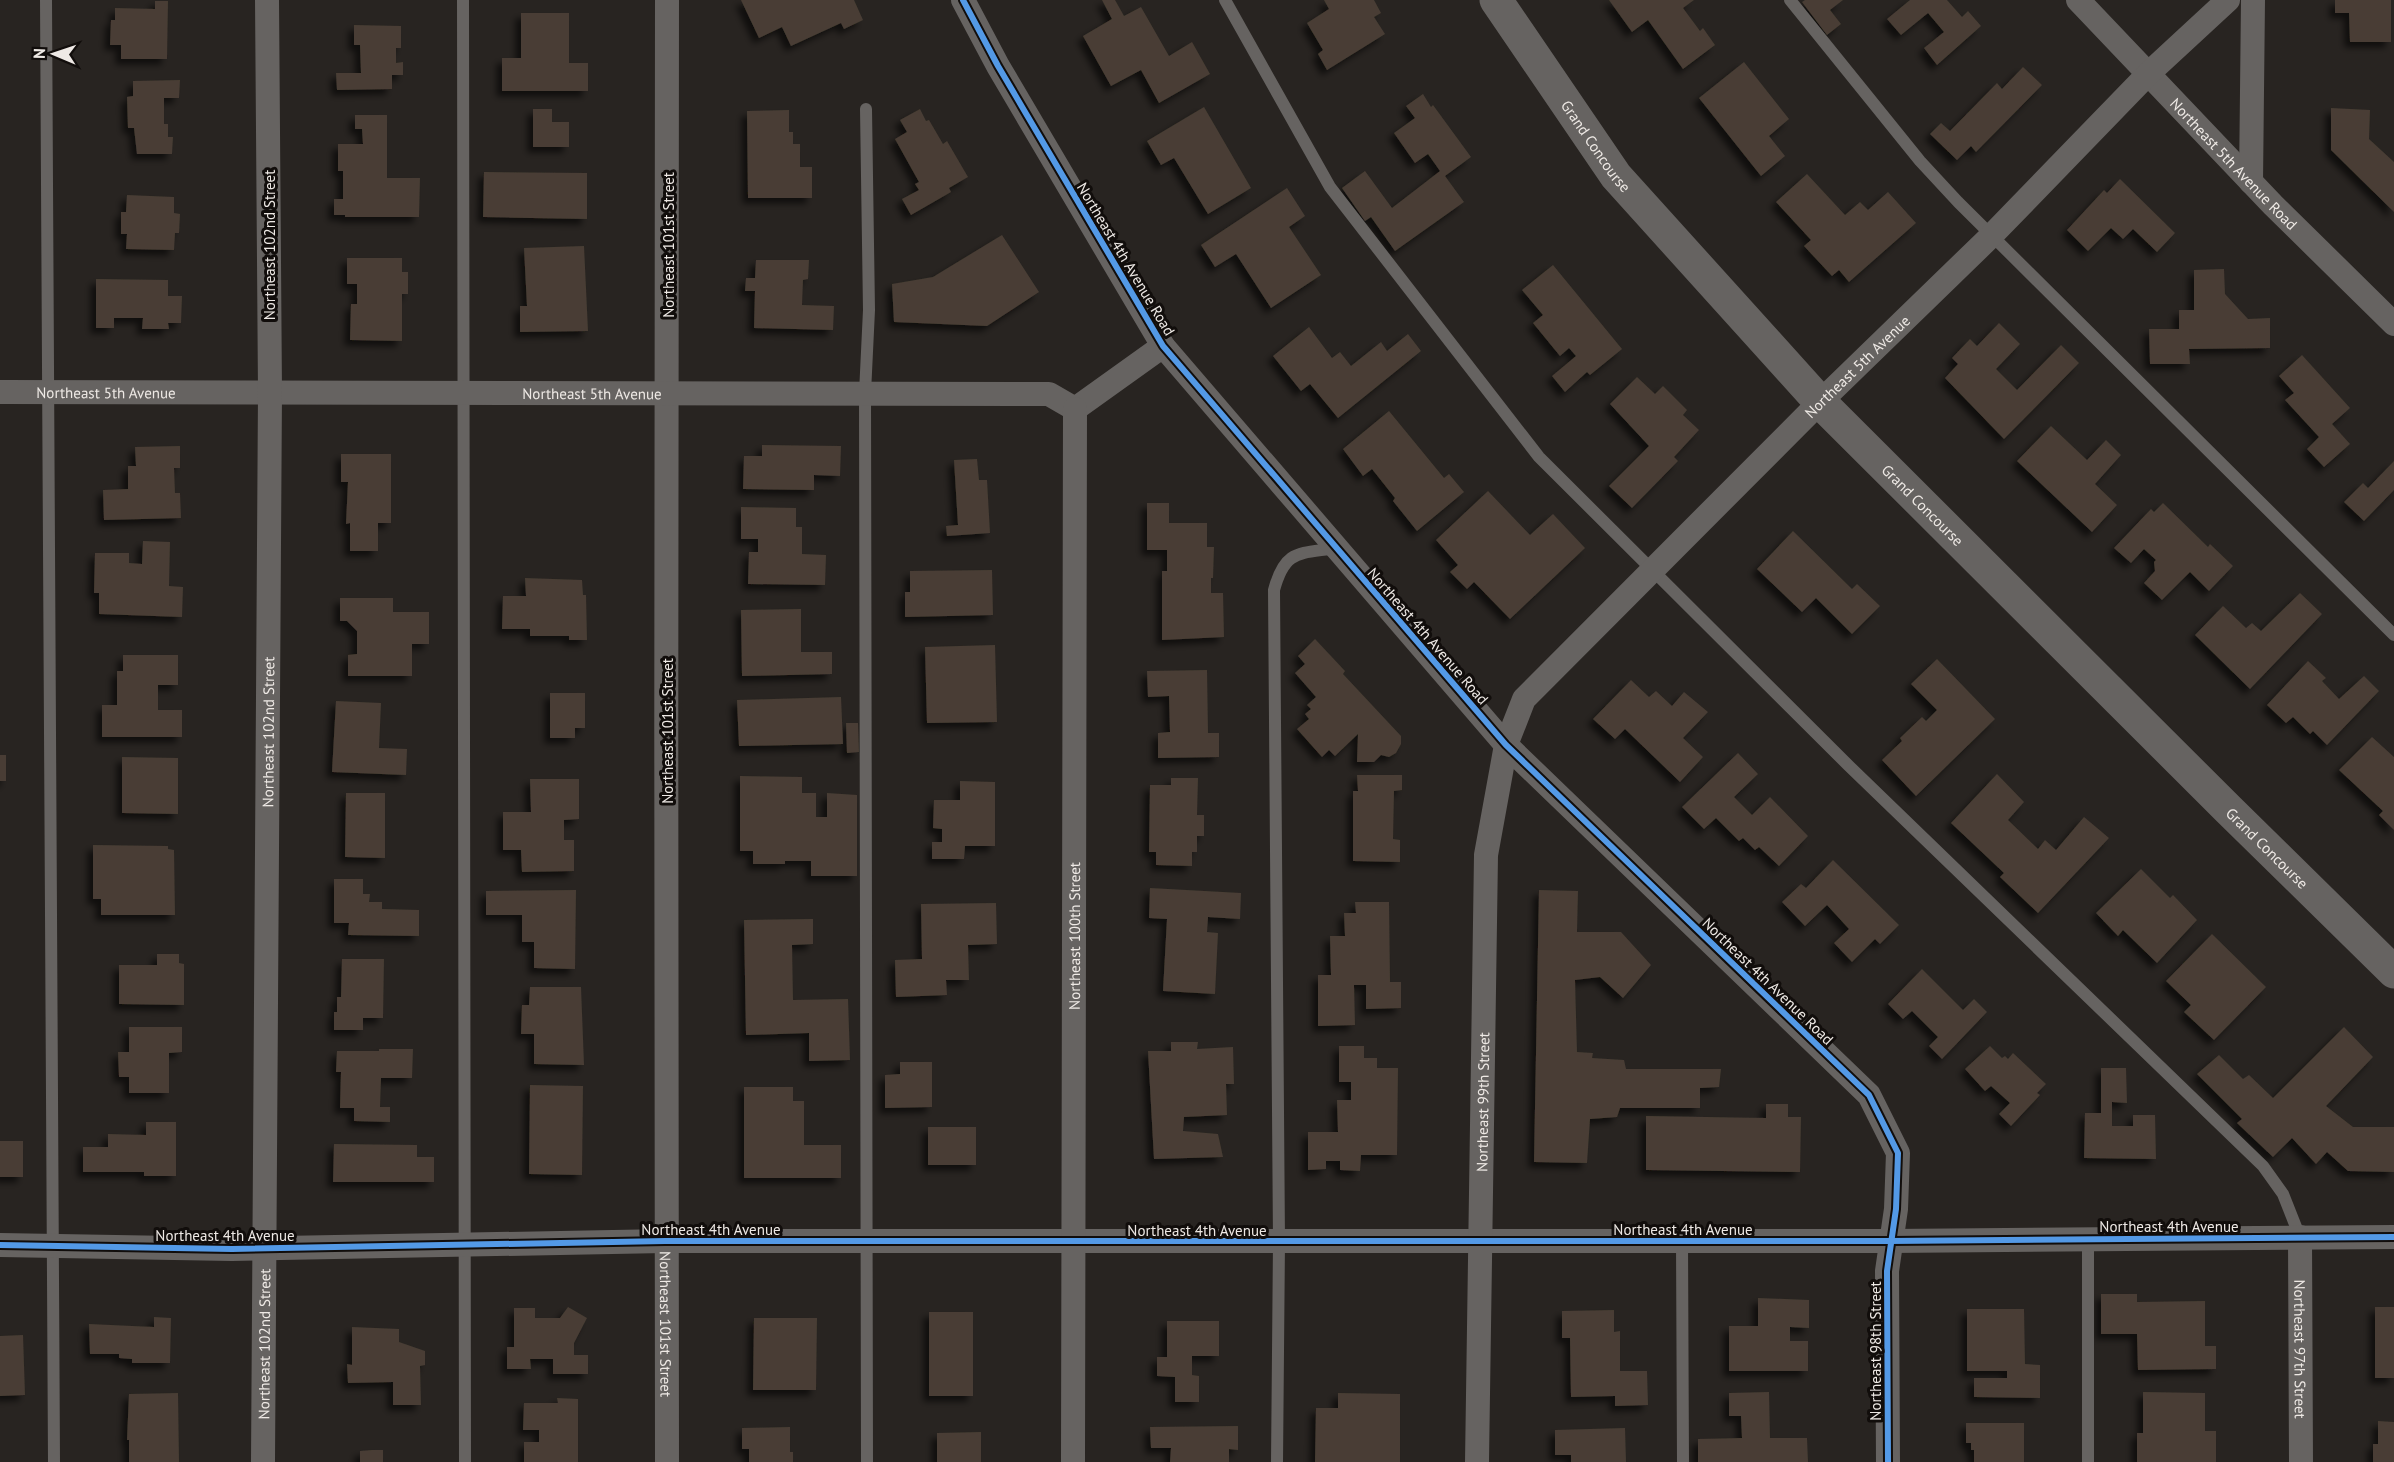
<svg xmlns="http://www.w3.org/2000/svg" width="2394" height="1462" viewBox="0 0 2394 1462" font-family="'PT Sans',sans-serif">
<defs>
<filter id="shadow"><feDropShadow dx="-5.5" dy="5.5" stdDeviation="3" flood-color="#0009"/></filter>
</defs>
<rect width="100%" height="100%" fill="#282421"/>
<!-- building -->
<g fill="#483e34" filter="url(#shadow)">
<path d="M741,0H854L863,20L844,29L841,23L791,46L782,27L759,38Z"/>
<path d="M1102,0H1115L1124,16L1141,7L1169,56L1192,42L1210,74L1159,103L1141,70L1111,86L1083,36L1112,19Z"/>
<path d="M1324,0H1374L1381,13L1374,17L1385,34L1327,70L1318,54L1323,50L1307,23L1329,9Z"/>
<path d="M1609,0H1694L1683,8L1700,31L1703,28L1715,45L1683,69L1648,20L1632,32Z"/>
<path d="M1805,0H1843L1830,10L1841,24L1827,35L1802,2Z"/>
<path d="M1910,0H1947L1962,17L1968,11L1981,26L1937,65L1924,48L1944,32L1928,13L1901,35L1887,19Z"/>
<path d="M2335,0H2391V42H2350L2349,13H2335Z"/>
<path d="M155,1H168L167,59H121V45H110L111,20H115V8L155,9Z"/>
<path d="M521,13H569V63H588V91H502V58H521Z"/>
<path d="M354,25L401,26V48H396V63L403,62V75H392V89L337,90L336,73H361L360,45H354Z"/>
<path d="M1744,62L1789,119L1769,136L1785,156L1761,176L1699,98Z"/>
<path d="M2023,67L2042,85L1976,152L1971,146L1957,160L1930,134L1941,123L1950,131L1997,83L2002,89Z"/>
<path d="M180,80L179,98H164V124H168V137H173L172,154H137L134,128H128L127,97L133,96V81Z"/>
<path d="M1423,94L1431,107L1433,105L1471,157L1445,176L1464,202L1395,251L1371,217L1365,221L1342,188L1365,171L1392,208L1440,171L1428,154L1415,163L1394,133L1415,118L1406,106Z"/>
<path d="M1204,107L1251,188L1208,214L1174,158L1161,165L1147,141Z"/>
<path d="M2331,108L2370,110L2369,139L2394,162V212L2331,150Z"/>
<path d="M533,109H552V122H569V147H533Z"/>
<path d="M920,109L926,121L929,120L943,144L947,141L968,177L949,188L951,192L911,215L902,199L919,190L915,184L919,182L895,139L907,132L900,120Z"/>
<path d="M789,110V132H793V144H800V167H812V198H748L747,111Z"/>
<path d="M355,115H387V178H420L419,217H345V215H334V199H343V171H338V144H363L362,129H355Z"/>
<path d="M484,172L587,173V219L483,217Z"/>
<path d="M1807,174L1845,215L1860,202L1868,210L1888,192L1916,223L1849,282L1839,270L1832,276L1804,246L1811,240L1776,202Z"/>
<path d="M2120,179L2175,233L2157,252L2133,229L2123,239L2111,228L2088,251L2067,230L2104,190L2107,193Z"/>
<path d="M1287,188L1305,216L1289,227L1321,275L1271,308L1236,254L1215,267L1201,245Z"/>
<path d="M127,195L174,197V213L180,214L179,233H175L174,250L126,249L127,234H121V212H126Z"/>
<path d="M1002,235L1039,292L987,326L894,322L892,284L933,277Z"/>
<path d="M584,246L588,331L520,332V306H527L524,248Z"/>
<path d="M347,258H402V272H408V294H402V341L350,340L351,304H357V284H347Z"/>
<path d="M756,260H809L808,279L803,280L802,305L834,306L833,330L754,328L755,291H745L746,278H755Z"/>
<path d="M1553,265L1622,349L1590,375L1587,372L1565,392L1552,376L1576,356L1569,348L1560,356L1533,323L1543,315L1522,290Z"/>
<path d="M2224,269L2225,294L2248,319L2270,318V348L2189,349L2190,364H2150L2149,329H2179V310H2194V270Z"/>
<path d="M96,279L168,280V296H182L181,323H168L169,329H142L143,318H114V328H96Z"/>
<path d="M1999,323L2020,344L1996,369L2017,390L2061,345L2079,363L2004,439L1945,378L1958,364L1952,358L1970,339L1977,346Z"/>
<path d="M1309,327L1332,358L1340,352L1351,366L1381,342L1387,351L1408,334L1421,351L1338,418L1310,384L1301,391L1273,356Z"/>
<path d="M2302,355L2350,408L2332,424L2350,444L2324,467L2307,449L2319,437L2285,400L2294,393L2279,376Z"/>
<path d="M1637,377L1655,394L1663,386L1687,410L1683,415L1699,430L1674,457L1678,461L1632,508L1609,486L1649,446L1610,404Z"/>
<path d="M1389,411L1444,478L1449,474L1464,492L1417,531L1393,501L1395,498L1372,469L1363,476L1343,449Z"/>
<path d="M2051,426L2087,460L2106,440L2121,455L2095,484L2117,505L2092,532L2017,461Z"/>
<path d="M762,445L841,446L840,476L814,475V490L743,489L744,456H762Z"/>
<path d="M180,446V468H174L175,493H180L181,518L104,520L103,490L128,489V466H136L135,447Z"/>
<path d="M341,454H391V523H378V551H350V523L346,524L348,482H341Z"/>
<path d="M977,459L979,480H987L990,533L947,536L946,526L958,525L954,460Z"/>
<path d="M2394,461V490L2364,521L2344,502L2363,483L2368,488Z"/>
<path d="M1488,491L1530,535L1553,514L1585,548L1510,619L1474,582L1467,589L1450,572L1458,565L1436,540Z"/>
<path d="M1147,503H1169V523H1207V547H1214L1213,578H1211V593H1223L1224,637L1162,640V571H1167V550H1147Z"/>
<path d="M2163,503L2208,547L2210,544L2233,566L2209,591L2190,572L2162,600L2144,583L2155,571L2154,562L2156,560L2144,549L2131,563L2114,548L2151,509L2154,512Z"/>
<path d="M741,507L796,508V527H802V554L826,555L825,585L748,584L749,552H758V539H741Z"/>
<path d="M1793,531L1852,589L1857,584L1880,606L1852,634L1816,598L1802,612L1757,569Z"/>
<path d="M143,541L170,542L169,586L183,587L182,617L99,614V593H94L95,553H129V563L142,564Z"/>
<path d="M992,570L993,615L905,617V592H910V571Z"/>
<path d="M525,578L582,580L583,595H586L587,640H569V636H530V629H502L503,596H526Z"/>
<path d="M2300,593L2322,614L2250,689L2195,635L2223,606L2246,628L2252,623L2261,631Z"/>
<path d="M340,598H393V612H429V644H412V676H348V655L357,654V631L347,621H340Z"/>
<path d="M801,609V652H832V674L742,676L741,610Z"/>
<path d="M1315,639L1345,671L1343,674L1401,736V744L1396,753L1389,757L1381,755L1374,762H1357L1358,734L1335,756L1329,750L1322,757L1297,729L1309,719L1305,714L1311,709L1307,705L1316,697L1295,673L1305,664L1298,656Z"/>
<path d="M995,645L997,722L927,723L925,647Z"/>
<path d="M123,655H178V685H158V710H182V737H102V705H117V671H123Z"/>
<path d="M1937,659L1995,719L1916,796L1882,760L1902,741L1900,738L1922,717L1926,721L1937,710L1911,684Z"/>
<path d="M2308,661L2326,678L2322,681L2339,699L2364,676L2379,691L2327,745L2313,731L2310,734L2293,717L2286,723L2267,705Z"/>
<path d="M1207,670L1208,733H1219V757L1158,758V733L1170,732L1169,696L1148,697L1147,671Z"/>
<path d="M1631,680L1649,697L1656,691L1672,706L1684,692L1708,712L1683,738L1703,757L1680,782L1625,729L1615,739L1593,719Z"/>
<path d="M550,693H585V728H575V738H550Z"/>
<path d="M841,697L843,744L739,746L737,700Z"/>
<path d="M336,701L381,703L379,748L407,749L406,775L332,772Z"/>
<path d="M846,723H858L859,752L847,753Z"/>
<path d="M2372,737L2394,757V830L2379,815L2383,811L2339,770Z"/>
<path d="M1738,753L1758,774L1734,797L1752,815L1770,797L1808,836L1779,866L1759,847L1755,850L1743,838L1739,841L1716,818L1704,829L1682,807Z"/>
<rect x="0" y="755" width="6" height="26"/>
<path d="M122,757L178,758V814L122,813Z"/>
<path d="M1997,774L2024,802L2008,820L2038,849L2045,840L2056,850L2084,817L2109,838L2038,913L2000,877L2004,873L1951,823Z"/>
<path d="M1357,775H1402V790L1394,791L1393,839L1400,840V862L1353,861V791H1358Z"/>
<path d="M740,776L802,777V793H816V817H827V793L857,795V876H811V861H785V864H753V851H740Z"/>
<path d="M1171,778H1198L1197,815H1204V836H1197V852H1192V866L1156,865V852H1149L1150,785H1171Z"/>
<path d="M530,779H579V819L564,820V840H574V871L522,872L521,850H503V812H531Z"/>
<path d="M960,781L995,782V846H965L964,859H932V842H942V829L933,828L934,800H960Z"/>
<path d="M346,793H385V858L345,857Z"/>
<path d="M93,845L168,846V849L174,850L175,915H101V899H93Z"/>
<path d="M1833,860L1899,925L1880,944L1875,939L1852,962L1834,943L1849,929L1827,905L1805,926L1782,902L1801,884L1806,888Z"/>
<path d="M2141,869L2170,898L2173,895L2197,920L2157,963L2123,930L2118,936L2096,913Z"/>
<path d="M334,879H363V894H370L369,902H382V909L419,910V936L348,935L349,923H334Z"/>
<path d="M1150,888L1241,893L1240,919L1208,917L1207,932L1218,933L1215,994L1163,991L1167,919L1149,918Z"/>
<path d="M576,890L575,969L534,968V942H522V915H486V891Z"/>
<path d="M1539,890L1578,891L1577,932H1621L1651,965L1623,998L1600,977L1575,980L1577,1052L1593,1053L1592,1058L1624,1060L1626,1069H1721L1719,1087L1700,1088V1108H1620L1617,1117L1590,1119L1587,1163L1534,1162Z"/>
<path d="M1355,902H1389L1390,982H1401V1008L1366,1009V985H1354L1355,1025L1318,1026V975H1331L1330,936H1345L1344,913H1356Z"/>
<path d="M996,903L997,944L968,945L969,980H946L947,995L896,997L895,960L922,959L921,904Z"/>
<path d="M813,919V944L792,945L793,1000L848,999L850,1060L809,1061V1033L746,1035L744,920Z"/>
<path d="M2212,934L2266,987L2214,1040L2184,1012L2191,1005L2166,981Z"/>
<path d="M157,954H179V963L184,964V1005L119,1004V965H157Z"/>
<path d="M342,959H384L383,1018H363V1030H334V1012H337V997H341Z"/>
<path d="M1922,969L1963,1010L1974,999L1987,1012L1942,1059L1929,1046L1938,1037L1912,1011L1903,1019L1888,1004Z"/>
<path d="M530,987H581L584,1065L534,1064V1034H521L522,1005H529Z"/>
<path d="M129,1027H182V1052L169,1053V1093H129V1077H119L118,1052H129Z"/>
<path d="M2344,1027L2373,1057L2326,1106L2353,1127H2394V1172L2348,1171L2327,1152L2316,1164L2292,1138L2273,1157L2237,1123L2242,1119L2197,1074L2219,1055L2243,1079L2249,1075L2273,1098Z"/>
<path d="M1171,1042H1198L1197,1049L1233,1047L1234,1084H1226L1227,1115L1184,1117L1183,1131L1218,1134L1223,1157L1154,1159L1148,1051H1171Z"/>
<path d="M1339,1046H1364V1058H1377V1068H1398L1397,1155H1361L1360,1171L1340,1170V1161H1326V1169L1308,1170V1132H1338L1337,1100H1351V1082H1339Z"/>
<path d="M1990,1046L2002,1058L2005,1056L2008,1059L2013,1053L2046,1084L2037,1093L2040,1095L2011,1126L1999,1114L2010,1103L1991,1086L1985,1091L1965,1069Z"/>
<path d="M379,1049H413L412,1078H381L380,1107H390V1122L354,1121V1108H340L341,1072H336L337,1051H379Z"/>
<path d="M900,1062H932V1107L885,1108V1075L900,1074Z"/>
<path d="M2101,1068H2126L2127,1103L2112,1102V1126H2133V1115H2155L2156,1159L2084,1158L2085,1113H2101Z"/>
<path d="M530,1085L583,1086L582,1175L529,1174Z"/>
<path d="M744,1087H793V1101H804V1145H841V1178H744Z"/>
<path d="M1766,1104H1788V1117H1801L1800,1172L1646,1170V1116L1766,1118Z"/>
<path d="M146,1122H176V1176H144V1172H83V1147H108V1134L146,1135Z"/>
<rect x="928" y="1127" width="48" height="38"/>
<rect x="0" y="1141" width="23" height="36"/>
<path d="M334,1144L417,1145V1157H434V1182H333Z"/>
<path d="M2101,1294H2137V1302L2205,1301V1346H2216V1369L2138,1370L2137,1334H2101Z"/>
<path d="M1758,1298L1809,1300V1328L1790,1327V1341H1808V1371H1729V1326H1758Z"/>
<path d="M568,1307L587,1318L574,1343V1355H588V1374H553V1359H530L531,1369H507V1347H514V1308H535V1318H560Z"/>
<rect x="2375" y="1307" width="19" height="71"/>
<path d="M1967,1309H2024L2025,1364L2040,1365V1398L1974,1397V1378H2007V1371H1967Z"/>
<path d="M1614,1310V1332L1620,1331V1371H1647L1648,1405L1615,1406V1396L1571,1397L1570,1338H1562V1311Z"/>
<rect x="929" y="1312" width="44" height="84"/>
<path d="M154,1317L171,1318L170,1363H132V1359L119,1358V1354H90L89,1324L154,1327Z"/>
<path d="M754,1318H817L816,1390H753Z"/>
<path d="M1167,1321H1219V1356H1192V1375L1199,1376V1402H1175V1377L1157,1376V1357H1167Z"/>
<path d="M352,1327L399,1329V1342L425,1351V1365L420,1366L421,1405H393V1382L348,1383L347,1364L352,1365Z"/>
<path d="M23,1335L25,1395L0,1396V1336Z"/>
<path d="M1769,1392L1770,1438H1807L1808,1462H1698V1439L1742,1438L1741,1416H1729V1393Z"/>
<path d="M2143,1392L2205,1393V1431H2216V1462H2137V1433H2143Z"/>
<path d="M178,1393L179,1462H129V1440H127L129,1394Z"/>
<path d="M1338,1393L1400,1394V1462H1315L1316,1408H1338Z"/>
<path d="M557,1398L578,1399V1462H524V1442H539V1430H523L524,1403H558Z"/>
<path d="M2378,1421L2394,1422V1462H2373V1444H2378Z"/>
<path d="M1966,1423H2024V1462H1974V1450H1971V1443H1966Z"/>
<path d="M1238,1426V1450L1229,1449V1462H1170L1171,1448H1151L1150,1427Z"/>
<path d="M790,1427V1452H793V1462H749V1449H742V1428Z"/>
<path d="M1625,1428L1626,1462H1571V1455H1555V1430Z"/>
<path d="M981,1432V1462H937V1433Z"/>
<path d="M372,1450H383V1462H360V1451Z"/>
</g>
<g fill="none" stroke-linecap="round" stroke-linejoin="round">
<!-- lane -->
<g stroke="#666361" stroke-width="12">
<path d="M46,0L54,1462"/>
<path d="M463,0L465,1462"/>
<path d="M1225,0L1330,187L1539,457L1849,766L2263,1166L2283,1194L2300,1237"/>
<path d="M1790,0L1920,161L1958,202L2394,635"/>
<path d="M866,109L869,310L865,393L867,1462"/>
<path d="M2088,1239V1462"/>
<path d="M1682,1241L1683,1462"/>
<path d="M1277,1462L1279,1241L1274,590C1285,549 1299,554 1336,548"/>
</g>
<!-- street -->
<g stroke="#666361" stroke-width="24">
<path id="s1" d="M667,0C669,487 663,975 667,1462"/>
<path d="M963,0L998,66L1163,346L1506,745L1869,1095L1898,1153L1896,1209L1887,1271L1888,1462"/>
<path id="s2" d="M2078,0L2273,205L2394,324"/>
<path d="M2251,182L2253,0"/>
<path id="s3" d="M0,392L1049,394L1075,409L1163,346"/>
<path id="s4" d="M2300,1237L2301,1462"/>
<path d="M0,1245L232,1249L665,1241H1890L2394,1237"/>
<path id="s5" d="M263,1462L270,392L267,0"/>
<path id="s6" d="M1073,1462L1075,409"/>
<path id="s7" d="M1477,1462L1486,855L1506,745L1524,699L1820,402L1991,236L2149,73L2228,0"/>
</g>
<!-- secondary -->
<path stroke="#666361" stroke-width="33" id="s8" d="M1496,0L1616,176L1820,402L2229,810L2394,972"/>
<defs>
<g id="cycleway">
<path d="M963,0L998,66L1163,346L1506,745L1869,1095L1898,1153L1896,1209L1887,1271L1888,1462"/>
<path d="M0,1245L232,1249L665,1241H1890L2394,1237"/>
</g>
</defs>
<!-- cycleway casing -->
<use href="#cycleway" stroke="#110d0b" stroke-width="10"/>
<!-- cycleway -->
<use href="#cycleway" stroke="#5399e6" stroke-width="6"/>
</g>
<g text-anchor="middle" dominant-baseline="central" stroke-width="6" stroke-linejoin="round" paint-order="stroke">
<!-- street labels -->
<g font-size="15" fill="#eee9e5" stroke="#110d0b">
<text stroke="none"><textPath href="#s8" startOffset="177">Grand Concourse</textPath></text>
<text stroke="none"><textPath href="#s2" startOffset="226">Northeast 5th Avenue Road</textPath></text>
<text transform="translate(269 245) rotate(-90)">Northeast 102nd Street</text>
<text transform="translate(668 245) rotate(-90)">Northeast 101st Street</text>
<text transform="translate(1126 259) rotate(59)">Northeast 4th Avenue Road</text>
<text stroke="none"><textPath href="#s7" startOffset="1239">Northeast 5th Avenue</textPath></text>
<text stroke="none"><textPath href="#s3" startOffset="106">Northeast 5th Avenue</textPath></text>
<text stroke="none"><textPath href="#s3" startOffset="592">Northeast 5th Avenue</textPath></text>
<text stroke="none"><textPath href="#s8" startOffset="663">Grand Concourse</textPath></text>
<text transform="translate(1428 636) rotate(49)">Northeast 4th Avenue Road</text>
<text stroke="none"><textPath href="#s5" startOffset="730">Northeast 102nd Street</textPath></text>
<text transform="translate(667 731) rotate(-90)">Northeast 101st Street</text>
<text stroke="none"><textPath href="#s8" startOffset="1149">Grand Concourse</textPath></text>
<text stroke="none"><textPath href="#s6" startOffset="526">Northeast 100th Street</textPath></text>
<text transform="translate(1768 981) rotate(44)">Northeast 4th Avenue Road</text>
<text stroke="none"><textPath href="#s7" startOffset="360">Northeast 99th Street</textPath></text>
<text x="2169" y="1226">Northeast 4th Avenue</text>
<text x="711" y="1229">Northeast 4th Avenue</text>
<text x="1683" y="1229">Northeast 4th Avenue</text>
<text x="1197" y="1230">Northeast 4th Avenue</text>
<text x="225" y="1235">Northeast 4th Avenue</text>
<text stroke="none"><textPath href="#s1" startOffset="1324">Northeast 101st Street</textPath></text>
<text stroke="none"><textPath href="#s5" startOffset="118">Northeast 102nd Street</textPath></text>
<text stroke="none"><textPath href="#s4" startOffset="112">Northeast 97th Street</textPath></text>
<text transform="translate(1875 1351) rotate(-90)">Northeast 98th Street</text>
</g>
</g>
<!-- north arrow -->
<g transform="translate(54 54) rotate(272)" stroke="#110d0b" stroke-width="4.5" paint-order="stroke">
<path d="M0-4.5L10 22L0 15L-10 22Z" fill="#eee9e5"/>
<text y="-9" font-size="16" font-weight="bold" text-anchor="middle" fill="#eee9e5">N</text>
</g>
</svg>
